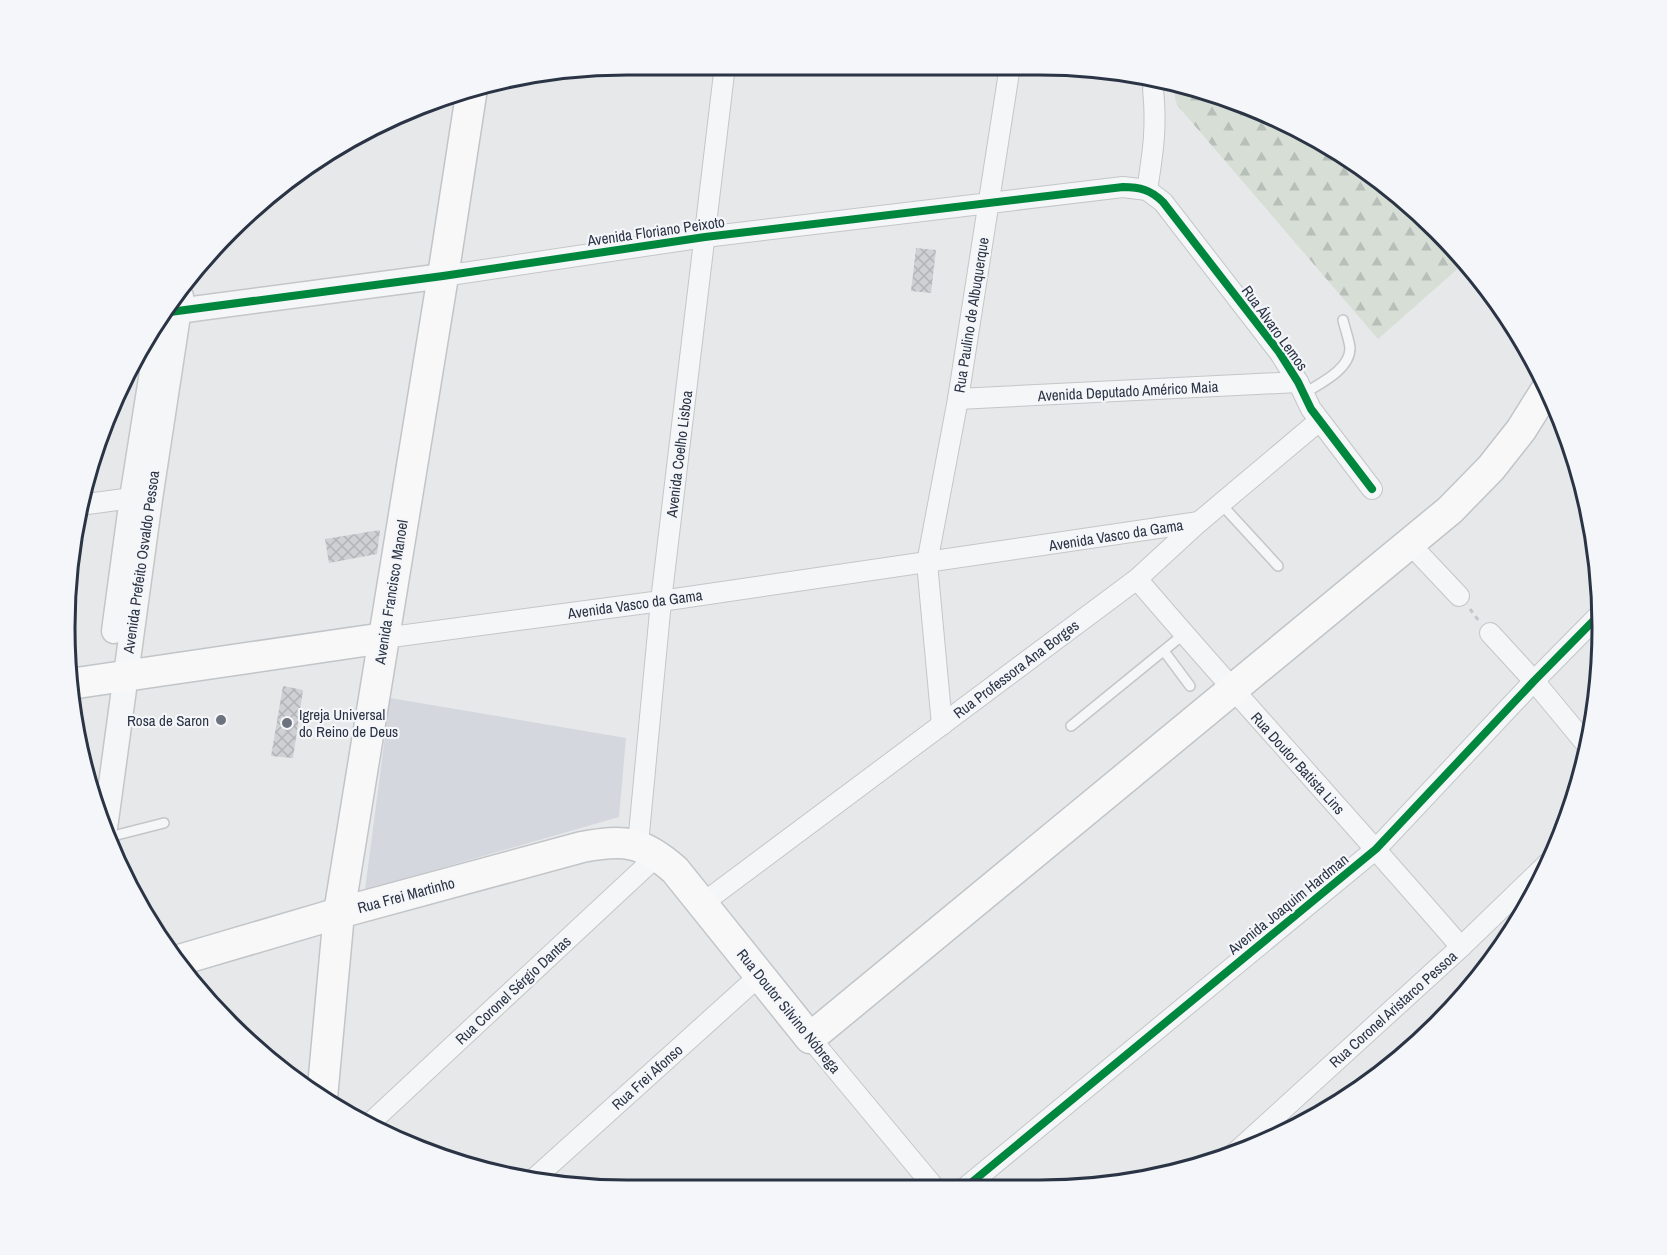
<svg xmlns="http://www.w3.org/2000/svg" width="1667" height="1255" viewBox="0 0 1667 1255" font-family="'Archivo Narrow',sans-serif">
<defs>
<pattern id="forest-firs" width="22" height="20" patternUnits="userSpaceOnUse" patternTransform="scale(1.5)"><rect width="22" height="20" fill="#d6ded6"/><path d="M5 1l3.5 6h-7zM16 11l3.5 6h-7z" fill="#b8bfb9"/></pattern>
<pattern id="building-cross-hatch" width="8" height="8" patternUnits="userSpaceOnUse" patternTransform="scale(1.5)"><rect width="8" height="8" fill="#ced0d3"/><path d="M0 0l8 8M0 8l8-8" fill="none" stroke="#b1b3b6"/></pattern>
</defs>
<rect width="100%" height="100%" fill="#e6e8ea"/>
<!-- built -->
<path fill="#d4d7dd" d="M390,698L626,738L619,817L365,890Z"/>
<!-- forest -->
<path fill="url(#forest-firs)" d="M1171,81L1185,84L1353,160L1463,263L1462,265L1378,339L1177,105Z"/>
<!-- building -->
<g fill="url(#building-cross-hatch)">
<path d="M916,248L936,250L931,293L911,291Z"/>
<path d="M380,530L377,554L329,563L325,539Z"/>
<path d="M283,686L303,690L293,758L271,756Z"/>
</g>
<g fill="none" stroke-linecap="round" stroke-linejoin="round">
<defs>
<g id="service">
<path d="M1303,394C1319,384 1350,370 1350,348C1349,339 1345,329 1343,320"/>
<path d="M1221,504L1278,566"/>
<path d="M1164,651L1190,686"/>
<path d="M1071,726L1184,634"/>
<path d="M109,837L164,823"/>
</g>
<g id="minor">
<path d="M1147,190C1153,153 1157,126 1153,89"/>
<path d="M443,276L705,237L1123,187L1147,190L1163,202L1279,352L1298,382L1311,409L1372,489"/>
<path d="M958,399L1298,382"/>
<path d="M80,505L132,498L144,499"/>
<path d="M1410,544L1459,596"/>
<path d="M1137,579C1243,703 1354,823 1461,947"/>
<path d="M1490,633L1534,681L1587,745"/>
<path d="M384,638L661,601L1199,522"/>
<path d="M942,725L927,563L958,399L1010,66"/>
<path d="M638,844L661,601L725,65"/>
<path d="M703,903L1137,579L1199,522L1319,421"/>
<path d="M810,1038L934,1187"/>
<path d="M368,1125L658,855"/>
<path d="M1235,1153L1461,947L1548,863"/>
<path d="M535,1178L759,976"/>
<path d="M966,1187L1376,849L1534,681L1601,613"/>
</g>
<g id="tertiary">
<path d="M170,312L443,276"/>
<path d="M114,631L132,498L159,328"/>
<path d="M105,828L150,499L181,296"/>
</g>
<g id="primary">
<path d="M70,684L384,638"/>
<path d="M176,961L339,913L582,847C625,839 642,841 675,870L810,1038L1450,510L1491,468L1521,430L1548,387"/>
<path d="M322,1098L339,913L443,276L472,88"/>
</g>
</defs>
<!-- service casing -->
<use href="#service" stroke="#c4c6c8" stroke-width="12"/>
<!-- minor casing -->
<use href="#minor" stroke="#c4c6c8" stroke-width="22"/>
<!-- tertiary casing -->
<use href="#tertiary" stroke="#c4c6c8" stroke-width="27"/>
<!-- primary casing -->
<use href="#primary" stroke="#c2c5c8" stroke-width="33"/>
<!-- path -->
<path stroke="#c5c6ca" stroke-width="3" stroke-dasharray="4.5 4.5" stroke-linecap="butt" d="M1470,609L1479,621"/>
<!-- service -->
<use href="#service" stroke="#f5f6f7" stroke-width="9"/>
<!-- minor -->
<use href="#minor" stroke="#f5f6f7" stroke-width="20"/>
<!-- tertiary -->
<use href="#tertiary" stroke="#f5f6f7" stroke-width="24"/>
<!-- primary -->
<use href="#primary" stroke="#f8f8f8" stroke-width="30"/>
<defs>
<g id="cycleway">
<path d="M170,312L443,276L705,237L1123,187C1140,187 1151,190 1163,202L1279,352L1298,382L1311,409L1372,489"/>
<path d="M966,1187L1376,849L1534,681L1601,613"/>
</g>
</defs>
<!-- cycleway casing -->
<use href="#cycleway" stroke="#f4f6f9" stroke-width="11"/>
<!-- cycleway -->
<use href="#cycleway" stroke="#00873e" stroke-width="8"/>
</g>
<!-- markers -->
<g fill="#6c737f" stroke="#f4f6f9" stroke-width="2">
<circle cx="221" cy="720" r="6"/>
<circle cx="287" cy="723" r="6"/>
</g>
<g text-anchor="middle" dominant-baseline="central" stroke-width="4.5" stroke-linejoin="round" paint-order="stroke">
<!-- street labels -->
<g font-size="15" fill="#2b3445" stroke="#f4f6f9">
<text transform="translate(656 231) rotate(-8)">Avenida Floriano Peixoto</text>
<text transform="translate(971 315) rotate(-81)">Rua Paulino de Albuquerque</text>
<text transform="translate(1275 328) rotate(54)">Rua Álvaro Lemos</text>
<text transform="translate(1128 391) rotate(-3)">Avenida Deputado Américo Maia</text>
<text transform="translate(679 454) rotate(-83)">Avenida Coelho Lisboa</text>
<text transform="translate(1116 535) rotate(-9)">Avenida Vasco da Gama</text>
<text transform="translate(141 562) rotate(-82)">Avenida Prefeito Osvaldo Pessoa</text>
<text transform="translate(391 592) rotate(-81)">Avenida Francisco Manoel</text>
<text transform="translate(635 604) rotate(-8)">Avenida Vasco da Gama</text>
<text transform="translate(1016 669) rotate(-37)">Rua Professora Ana Borges</text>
<text transform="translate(1298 763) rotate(48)">Rua Doutor Batista Lins</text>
<text transform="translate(406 895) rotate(-15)">Rua Frei Martinho</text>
<text transform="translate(1288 904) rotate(-39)">Avenida Joaquim Hardman</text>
<text transform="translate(513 990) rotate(-43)">Rua Coronel Sérgio Dantas</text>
<text transform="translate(1393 1009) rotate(-42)">Rua Coronel Aristarco Pessoa</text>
<text transform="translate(789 1011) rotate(51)">Rua Doutor Silvino Nóbrega</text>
<text transform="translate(647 1077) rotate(-42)">Rua Frei Afonso</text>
</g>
<!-- poi labels -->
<g font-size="15" fill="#2b3445" stroke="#f4f6f9" text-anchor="start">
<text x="299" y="714">Igreja Universal<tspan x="299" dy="17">do Reino de Deus</tspan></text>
<text x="209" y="720" text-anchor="end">Rosa de Saron</text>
</g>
</g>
<!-- crop -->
<path d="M0 0H1667V1255H0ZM627 75H1040A552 552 0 0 1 1592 627V628A552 552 0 0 1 1040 1180H627A552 552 0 0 1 75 628V627A552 552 0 0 1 627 75Z" fill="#f4f6f9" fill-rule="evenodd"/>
<path fill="none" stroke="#2b3445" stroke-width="3" d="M627 75H1040A552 552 0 0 1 1592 627V628A552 552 0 0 1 1040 1180H627A552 552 0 0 1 75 628V627A552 552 0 0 1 627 75Z"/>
</svg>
